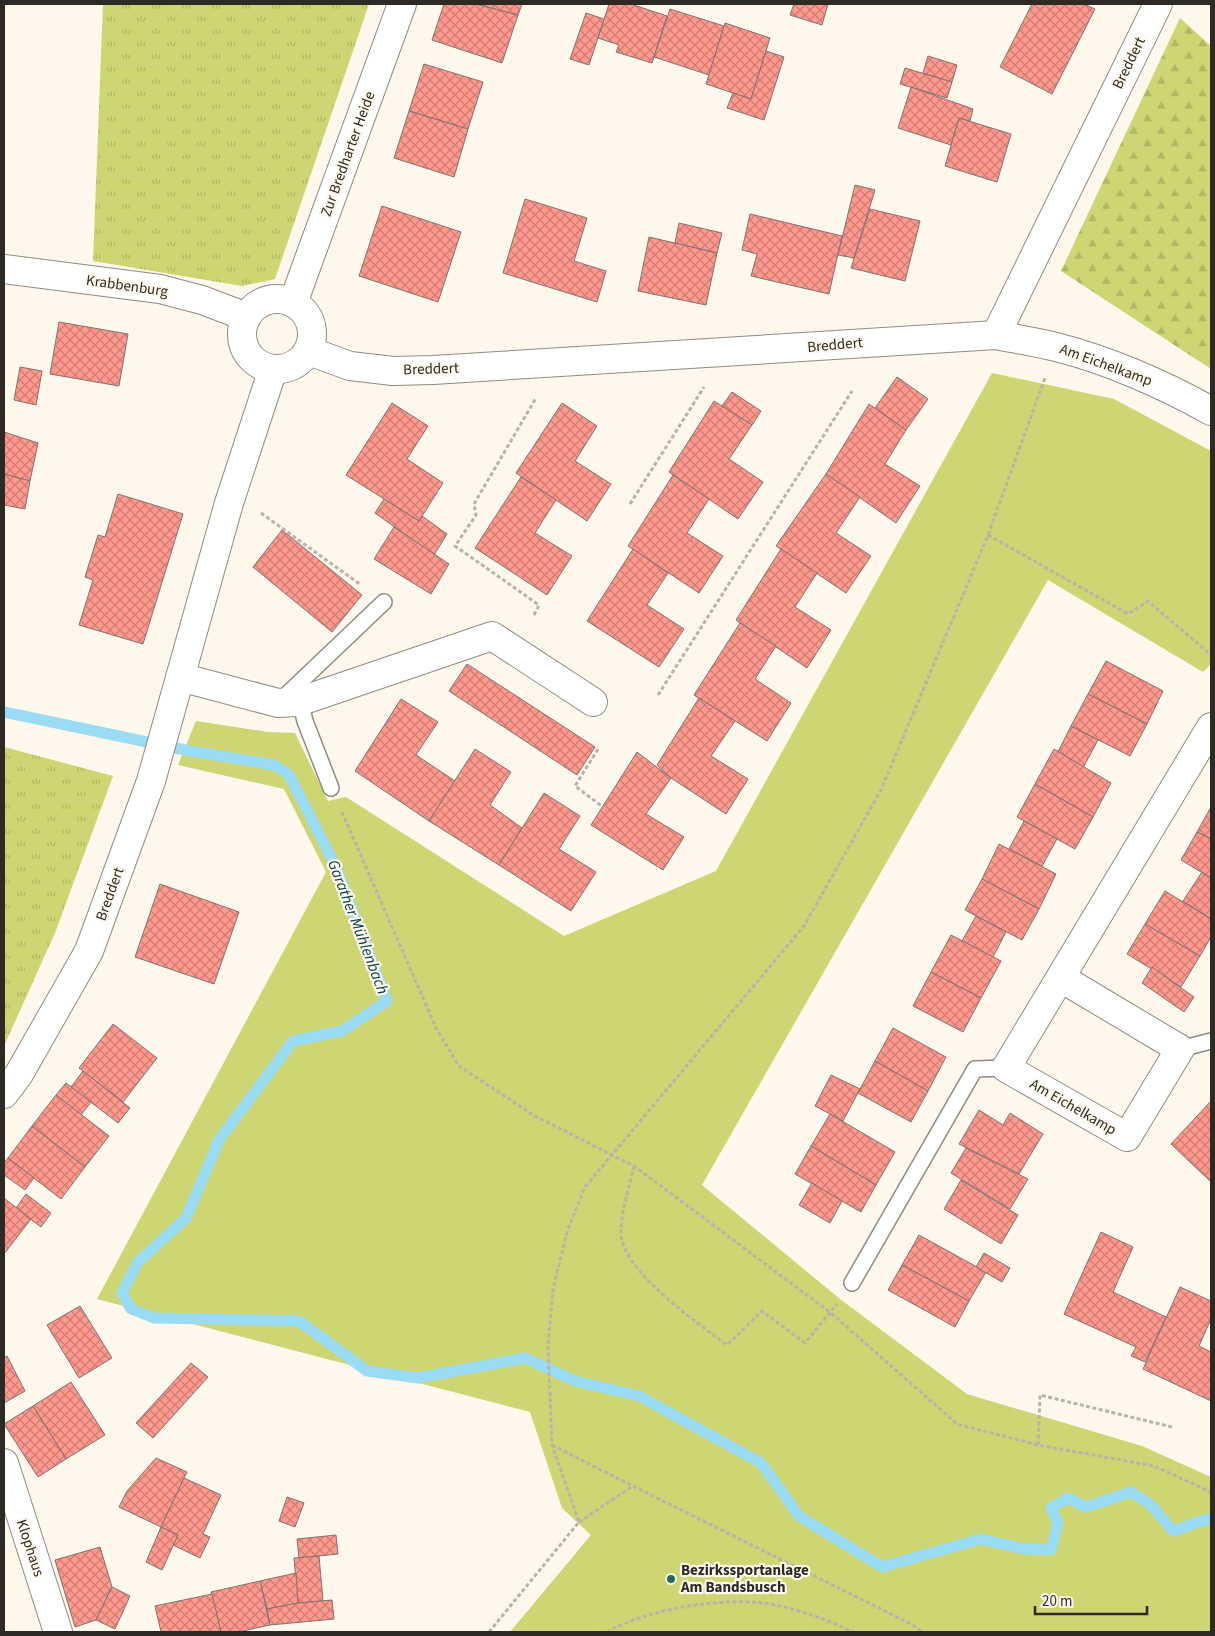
<svg xmlns="http://www.w3.org/2000/svg" width="1215" height="1636" viewBox="0 0 1215 1636" font-family="'Source Sans 3',sans-serif">
<defs>
<pattern id="grass-tufts" width="24" height="20" patternUnits="userSpaceOnUse" patternTransform="scale(1.25)"><rect width="24" height="20" fill="#ced573"/><path d="M3 7l-1-3M5 7V3M7 7l1-3M15 17l-1-3M17 17v-4M19 17l1-3" fill="none" stroke="#b1b763"/></pattern>
<pattern id="forest-firs" width="22" height="20" patternUnits="userSpaceOnUse" patternTransform="scale(1.25)"><rect width="22" height="20" fill="#ced573"/><path d="M5 1l3.5 6h-7zM16 11l3.5 6h-7z" fill="#b1b763"/></pattern>
<pattern id="building-cross-hatch" width="8" height="8" patternUnits="userSpaceOnUse" patternTransform="scale(1.25)"><rect width="8" height="8" fill="#ff988d"/><path d="M0 0l8 8M0 8l8-8" fill="none" stroke="#cf7c73"/></pattern>
</defs>
<rect width="100%" height="100%" fill="#fef7eb"/>
<!-- grass -->
<g fill="url(#grass-tufts)">
<path d="M103,4H369L275,279L242,286L93,261Z"/>
<path d="M4,747L113,776L55,933L4,1046Z"/>
</g>
<!-- forest -->
<path fill="url(#forest-firs)" d="M1180,18L1211,46V369L1061,271Z"/>
<!-- park -->
<path fill="#ced573" d="M992,373L1114,399L1211,451V664L1203,672L1048,580L702,1185L840,1299L967,1394L1142,1446L1211,1477V1632H510L591,1535L562,1508L530,1412L97,1299L326,872L284,789L178,765L196,721L268,732L295,733L328,801L346,797L564,936L716,871Z"/>
<g fill="none" stroke-linecap="round" stroke-linejoin="round">
<!-- stream -->
<path stroke="#99dcf4" stroke-width="11" d="M4,712L190,751L274,765L289,775L336,867L387,1001L342,1031L293,1041L219,1140L186,1218L138,1262L122,1293L131,1309L154,1318L299,1321L367,1371L418,1378L525,1358L575,1381L639,1396L761,1463L799,1516L882,1567L981,1539L1024,1549L1051,1550L1058,1523L1051,1508L1068,1498L1086,1507L1131,1492L1151,1505L1173,1531L1208,1519L1211,1520"/>
</g>
<!-- building -->
<g fill="url(#building-cross-hatch)" stroke="#807371">
<path d="M444,4H476L518,15L502,63L432,40Z"/>
<path d="M476,4H522L518,15Z"/>
<path d="M609,4H631L667,16L652,63L616,52L619,45L598,38Z"/>
<path d="M794,4H828L822,25L790,15Z"/>
<path d="M1032,4H1084L1095,9L1052,94L1000,67Z"/>
<path d="M670,9L724,26L709,75L654,57Z"/>
<path d="M586,13L604,19L589,65L570,59Z"/>
<path d="M725,23L770,38L751,99L706,84Z"/>
<path d="M766,51L784,57L764,120L727,108L733,93L751,99Z"/>
<path d="M928,56L957,65L952,82L923,73Z"/>
<path d="M424,64L483,82L468,129L409,111Z"/>
<path d="M905,68L952,82L947,98L900,84Z"/>
<path d="M911,87L973,109L970,121L959,118L951,145L898,128Z"/>
<path d="M409,111L468,129L454,177L394,158Z"/>
<path d="M959,118L1011,134L997,182L945,166Z"/>
<path d="M855,185L875,190L854,258L838,255Z"/>
<path d="M525,199L587,218L574,261L606,271L597,302L503,273Z"/>
<path d="M382,206L461,232L438,302L359,276Z"/>
<path d="M870,209L920,221L905,281L851,268Z"/>
<path d="M750,214L842,236L829,294L751,276L757,254L742,250Z"/>
<path d="M679,223L722,233L717,253L675,243Z"/>
<path d="M649,237L717,253L706,305L638,291Z"/>
<path d="M59,322L128,334L119,386L50,374Z"/>
<path d="M20,367L42,371L36,405L14,400Z"/>
<path d="M897,377L928,399L906,430L875,408Z"/>
<path d="M732,392L761,411L752,425L722,406Z"/>
<path d="M714,401L752,425L729,459L763,482L738,519L669,472Z"/>
<path d="M392,403L428,426L407,459L443,483L419,521L346,475Z"/>
<path d="M562,403L597,426L575,461L611,484L587,521L516,473Z"/>
<path d="M869,404L906,430L885,464L920,486L896,523L826,474Z"/>
<path d="M4,432L38,443L30,481L4,474Z"/>
<path d="M4,474L30,481L25,509L4,505Z"/>
<path d="M826,474L860,497L836,533L871,556L846,593L776,546Z"/>
<path d="M673,475L709,499L687,533L723,556L699,593L628,546Z"/>
<path d="M521,477L556,500L535,533L572,556L547,595L475,548Z"/>
<path d="M118,494L183,514L143,644L79,625L93,580L85,577L98,535L105,537Z"/>
<path d="M384,499L419,521L422,516L447,534L434,555L375,513Z"/>
<path d="M394,527L449,564L431,594L374,559Z"/>
<path d="M282,530L362,595L332,632L253,567Z"/>
<path d="M633,549L668,573L647,605L684,629L659,667L587,621Z"/>
<path d="M781,549L817,573L795,607L831,630L807,668L736,620Z"/>
<path d="M740,623L776,646L755,679L791,703L767,741L694,695Z"/>
<path d="M1106,661L1163,691L1147,724L1088,694Z"/>
<path d="M467,664L595,747L577,775L449,691Z"/>
<path d="M1088,694L1147,724L1130,756L1071,726Z"/>
<path d="M699,698L735,721L711,756L748,779L726,814L671,778L657,765Z"/>
<path d="M401,699L438,722L416,755L455,781L429,821L355,771Z"/>
<path d="M1071,726L1098,740L1083,768L1058,752Z"/>
<path d="M475,749L511,772L490,805L522,828L499,865L429,821Z"/>
<path d="M1054,749L1111,783L1093,817L1035,784Z"/>
<path d="M637,752L671,778L646,814L684,837L663,870L591,825Z"/>
<path d="M1035,784L1093,817L1075,849L1017,817Z"/>
<path d="M544,793L580,816L559,849L596,872L571,911L499,865Z"/>
<path d="M1211,807V839L1197,832Z"/>
<path d="M1024,821L1057,839L1042,866L1009,849Z"/>
<path d="M1197,832L1211,839V878L1181,860Z"/>
<path d="M999,844L1056,874L1039,909L982,879Z"/>
<path d="M1202,872L1211,878V919L1183,901Z"/>
<path d="M982,879L1039,909L1022,940L965,910Z"/>
<path d="M160,884L239,912L214,984L135,957Z"/>
<path d="M1165,891L1211,919V937L1200,956L1145,924Z"/>
<path d="M976,916L1006,932L993,957L962,941Z"/>
<path d="M1145,924L1200,956L1181,987L1127,954Z"/>
<path d="M951,935L1001,961L981,998L931,972Z"/>
<path d="M1152,967L1194,997L1184,1012L1142,983Z"/>
<path d="M931,972L981,998L963,1032L913,1006Z"/>
<path d="M113,1024L157,1058L123,1102L79,1068Z"/>
<path d="M893,1028L946,1057L928,1091L875,1061Z"/>
<path d="M875,1061L928,1091L911,1122L858,1093Z"/>
<path d="M83,1071L130,1108L118,1123L71,1087Z"/>
<path d="M831,1075L860,1089L843,1121L815,1106Z"/>
<path d="M66,1083L91,1102L81,1115L56,1095Z"/>
<path d="M56,1095L109,1136L85,1167L32,1126Z"/>
<path d="M1211,1101V1182L1171,1144Z"/>
<path d="M979,1110L1003,1125L1010,1113L1043,1134L1019,1174L959,1144Z"/>
<path d="M830,1114L895,1152L876,1185L811,1146Z"/>
<path d="M32,1126L85,1167L61,1199L8,1158Z"/>
<path d="M811,1146L876,1185L861,1212L795,1174Z"/>
<path d="M966,1148L1028,1179L1010,1209L951,1173Z"/>
<path d="M8,1158L34,1178L25,1190L4,1175V1163Z"/>
<path d="M961,1180L1018,1215L1001,1244L944,1209Z"/>
<path d="M812,1183L842,1201L830,1223L799,1205Z"/>
<path d="M26,1194L51,1213L41,1227L16,1208Z"/>
<path d="M4,1198L31,1219L4,1254Z"/>
<path d="M1101,1232L1133,1247L1113,1292L1166,1317L1145,1362L1131,1356L1136,1347L1064,1314Z"/>
<path d="M919,1235L986,1272L969,1301L902,1265Z"/>
<path d="M984,1253L1010,1268L1002,1282L976,1267Z"/>
<path d="M902,1265L969,1301L955,1327L888,1290Z"/>
<path d="M1180,1287L1211,1301V1319L1199,1346L1211,1352V1401L1143,1369Z"/>
<path d="M80,1306L112,1358L79,1378L47,1325Z"/>
<path d="M7,1356L25,1391L4,1403V1358Z"/>
<path d="M191,1363L208,1377L153,1438L136,1423Z"/>
<path d="M71,1382L105,1435L66,1459L33,1406Z"/>
<path d="M33,1406L66,1459L38,1477L4,1424Z"/>
<path d="M156,1458L187,1472L161,1527L119,1507L127,1491Z"/>
<path d="M184,1478L221,1495L203,1534L210,1537L200,1558L173,1545L178,1535L161,1527Z"/>
<path d="M287,1497L304,1503L295,1527L279,1521Z"/>
<path d="M161,1527L178,1535L162,1570L146,1562Z"/>
<path d="M336,1535L338,1554L299,1558L297,1539Z"/>
<path d="M100,1547L112,1587L96,1620L75,1627L55,1560Z"/>
<path d="M319,1556L323,1601L298,1603L294,1558Z"/>
<path d="M296,1573L298,1603L267,1609L260,1581Z"/>
<path d="M260,1581L270,1625L238,1632H221L211,1592Z"/>
<path d="M112,1587L130,1596L115,1629L96,1620Z"/>
<path d="M212,1594L221,1632H161L155,1606Z"/>
<path d="M332,1600L334,1619L270,1625L267,1609L298,1603Z"/>
</g>
<g fill="none" stroke-linecap="round" stroke-linejoin="round">
<defs>
<g id="lane">
<path d="M300,701L305,721L331,788"/>
<path d="M279,702L384,602"/>
<path d="M1180,1049L1211,1041"/>
<path d="M852,1283L975,1069L1006,1068"/>
</g>
<g id="street">
<path d="M4,269L160,289L202,300L247,317"/>
<circle cx="277" cy="334" r="35"/>
<path d="M293,303L402,4"/>
<path d="M996,335L1158,4"/>
<path d="M309,351L350,366L393,371L433,370L996,335C1016,339 1036,342 1056,347C1108,360 1165,385 1211,411"/>
<path d="M180,677L278,703L298,702L492,636L593,702"/>
<path d="M1061,978L1180,1049L1127,1137L1006,1068L1211,727"/>
<path d="M4,1094L19,1074L89,951L151,781L229,503L273,369"/>
<path d="M4,1463L58,1632"/>
</g>
</defs>
<!-- lane casing -->
<use href="#lane" stroke="#918a80" stroke-width="18"/>
<!-- street casing -->
<use href="#street" stroke="#918a80" stroke-width="30"/>
<!-- path -->
<g stroke="#b9b3aa" stroke-width="3" stroke-dasharray="4 2.5" stroke-linecap="butt">
<path d="M630,504L704,387"/>
<path d="M261,513L361,585"/>
<path d="M988,535L1128,614L1148,601L1211,655"/>
<path d="M534,615L539,605L455,546L476,515L474,504L536,398"/>
<path d="M658,695L852,391"/>
<path d="M598,749L575,786L603,807"/>
<path d="M342,812L436,1028L459,1066L533,1115L634,1166L831,1313L957,1424L1038,1445L1154,1466L1211,1492"/>
<path d="M634,1166C629,1187 622,1209 621,1230C618,1269 698,1323 727,1345L762,1311L805,1343L837,1304"/>
<path d="M552,1445L633,1486"/>
<path d="M1038,1445L1040,1395L1172,1427"/>
<path d="M579,1522L633,1486L913,1625L922,1632"/>
<path d="M489,1632L579,1522L552,1445L548,1346L553,1289L568,1229L585,1187L804,926L881,790L988,535L1045,378"/>
<path d="M607,1632C648,1609 716,1598 763,1603C793,1607 826,1619 853,1632"/>
</g>
<!-- lane -->
<use href="#lane" stroke="#fff" stroke-width="15"/>
<!-- street -->
<use href="#street" stroke="#fff" stroke-width="28"/>
</g>
<!-- markers -->
<circle fill="#22685c" stroke="#fef7eb" stroke-width="2" cx="671" cy="1579" r="5"/>
<g text-anchor="middle" dominant-baseline="central" stroke-width="4.5" stroke-linejoin="round" paint-order="stroke">
<!-- street labels -->
<g font-size="15" fill="#2d2a26" stroke="#fef7eb">
<text transform="translate(1129 63) rotate(-64)">Breddert</text>
<text transform="translate(348 154) rotate(-70)">Zur Bredharter Heide</text>
<text transform="translate(127 286) rotate(8)">Krabbenburg</text>
<text transform="translate(835 345) rotate(-5)">Breddert</text>
<text transform="translate(1106 365) rotate(20)">Am Eichelkamp</text>
<text transform="translate(431 369) rotate(-2)">Breddert</text>
<text transform="translate(110 894) rotate(-70)">Breddert</text>
<text transform="translate(1073 1107) rotate(30)">Am Eichelkamp</text>
<text transform="translate(30 1548) rotate(72)">Klophaus</text>
</g>
<!-- poi labels -->
<g font-size="15" font-weight="bold" fill="#2d2a26" stroke="#fef7eb" text-anchor="start">
<text x="681" y="1570">Bezirkssportanlage<tspan x="681" dy="17">Am Bandsbusch</tspan></text>
</g>
<!-- water labels -->
<g font-size="16" font-style="italic" fill="#02404f" stroke="#fef7eb">
<text transform="translate(358 927) rotate(69)">Garather Mühlenbach</text>
</g>
</g>
<!-- border -->
<rect width="1215" height="1636" fill="none" stroke="#2d2a26" stroke-width="10"/>
<!-- scale -->
<path d="M1035 1606v8h112v-8" fill="none" stroke="#2d2a26" stroke-width="2.5"/>
<text x="1042" y="1606" font-size="15" fill="#2d2a26" stroke="#fef7eb" stroke-width="4" paint-order="stroke">20 m</text>
</svg>
